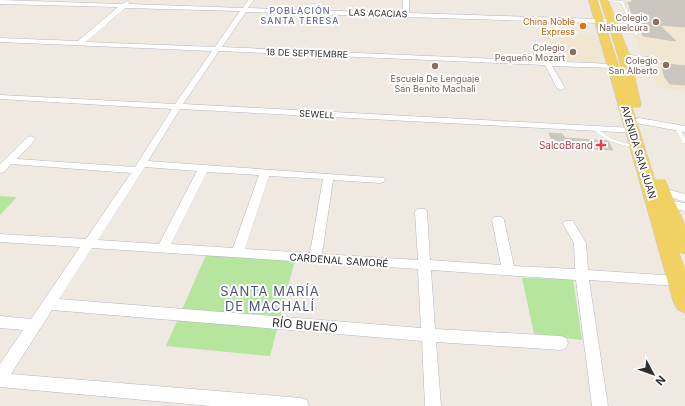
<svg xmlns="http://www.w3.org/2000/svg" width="685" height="406" viewBox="0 0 685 406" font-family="Inter,sans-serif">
<rect width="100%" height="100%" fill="#efe9e1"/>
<!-- education -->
<g fill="#f0e6d1">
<path d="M618,0L685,7V92L657,87Z"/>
<path d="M543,31L598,36L604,63L597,64L546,62Z"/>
</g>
<!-- green -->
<g fill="#b6e59e">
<path d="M0,196L17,197L0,215Z"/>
<path d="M206,255L295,260L270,356L166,346Z"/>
<path d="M522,278L573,279L582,340L534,334Z"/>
</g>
<!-- building -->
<g fill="#cbc7bf" stroke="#cbc5ba">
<path d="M632,0H685V27L659,25L676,41L643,36L638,23H635L628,2L631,3Z"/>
<path d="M661,63L685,66V85L670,84L665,78Z"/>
<path d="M549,133L562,134L565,138L608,141L613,150L554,146Z"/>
</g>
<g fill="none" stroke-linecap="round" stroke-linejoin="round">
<defs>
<g id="service">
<path d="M603,0L623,1L638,34L637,35H635L632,28L612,27L611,26L613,25L631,26L621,3Z"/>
<path d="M676,126H680L682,130L681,131L685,138V143H683L676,130L677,129L676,127Z"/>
<path d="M594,128H598C608,140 624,143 639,146V147L637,148C622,145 604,142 594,129Z"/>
</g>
<g id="minor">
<path d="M0,0L122,4L127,1L130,3L129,4L243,8L248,0H254L248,8L403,13V0H409V13L599,19L614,18V20L599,23L246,12L222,47L613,64L617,66L613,68L552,66L565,88L561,90L557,88L545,65L219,51L183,104L633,128L636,129L638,131L636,133L180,109L148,161L384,178L385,180L384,182L380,183L333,180L322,254L418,260L415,212L417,209H425L427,212L430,260L501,265L492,220L494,217H502L504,220L514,266L575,269L574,243L563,224L565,221H573L586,243L588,270L677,276L682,277L684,281L682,285L677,286L589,280L608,406H592L576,280L431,270L435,329L561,336L566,338L568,343L566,348L561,350L436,342L441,406H425L422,341L52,310L11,374L301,398L307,400L309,406H210L0,387V364L23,330L0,328V316L31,319L80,247L0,242V234L86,239L131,173L11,164L4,172L0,173V164L28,137L31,136L36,139L17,159L135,167L172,109L0,99V95L175,104L212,51L0,42V38L78,41L118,7L0,4ZM125,8L240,11L215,47L86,42ZM145,167L197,171L159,244L98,240ZM207,172L259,175L233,248L171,244ZM269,176L323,179L310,253L245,249ZM92,248L418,269L421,328L59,299Z"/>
<path d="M621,54L648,57L652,59C646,63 626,60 620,56Z"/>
<path d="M639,118L685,126V132L636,123L635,121L636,119Z"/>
<path d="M662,188L685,194V202L658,193L657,191L658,189Z"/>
<path d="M667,200L685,203V211L663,207L661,204L663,201Z"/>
</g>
<path id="primary" d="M589,0H597L624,82L618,56L600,0H608L630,56L641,104L640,107H632L655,180H665L685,225V254L679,252L685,271V313L678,310L674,304Z"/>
</defs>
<!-- service casing -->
<use href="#service" stroke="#b4b7c1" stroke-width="0.5"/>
<!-- minor casing -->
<use href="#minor" stroke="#b4b7c1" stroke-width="1"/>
<!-- primary casing -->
<use href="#primary" stroke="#c9c9c9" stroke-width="1"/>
<!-- service -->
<use href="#service" fill="#fff" fill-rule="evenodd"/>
<!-- minor -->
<use href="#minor" fill="#fff" fill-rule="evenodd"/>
<!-- primary -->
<use href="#primary" fill="#f2d163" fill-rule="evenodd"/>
</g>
<!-- markers -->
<g fill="#8d6e63" stroke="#fff" stroke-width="1.5">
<circle cx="656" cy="22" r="4"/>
<circle cx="573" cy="52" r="4"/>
<circle cx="666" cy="65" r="4"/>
<circle cx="435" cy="66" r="4"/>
</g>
<circle fill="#e8710a" stroke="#fff" stroke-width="1.5" cx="583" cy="26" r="4"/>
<path fill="#e0444e" stroke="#fff" stroke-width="1.5" d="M599 139h4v4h4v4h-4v4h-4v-4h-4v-4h4z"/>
<g text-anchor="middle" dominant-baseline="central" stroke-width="4" stroke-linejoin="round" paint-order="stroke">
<!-- far-neighbourhood labels -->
<g font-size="9" letter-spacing="1" fill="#4d5680" stroke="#fff">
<text x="300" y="10">POBLACIÓN<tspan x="300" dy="10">SANTA TERESA</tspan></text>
</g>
<!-- far-street labels -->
<g font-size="9" fill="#2e2e2e" stroke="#fff">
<text transform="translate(378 13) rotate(2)">LAS ACACIAS</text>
<text transform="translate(307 53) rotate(2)">18 DE SEPTIEMBRE</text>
<text transform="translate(317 114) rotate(3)">SEWELL</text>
</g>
<!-- far-education labels -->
<g font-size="9" fill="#785e54" stroke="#fff" text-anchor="end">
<text x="648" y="17">Colegio<tspan x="648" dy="10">Nahuelcura</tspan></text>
<text x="565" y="47">Colegio<tspan x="565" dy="10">Pequeño Mozart</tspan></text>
<text x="658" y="60">Colegio<tspan x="658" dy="10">San Alberto</tspan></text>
<text x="435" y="78" text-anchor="middle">Escuela De Lenguaje<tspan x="435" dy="10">San Benito Machali</tspan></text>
</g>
<!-- far-food labels -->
<g font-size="9" fill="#c56008" stroke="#fff" text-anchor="end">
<text x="575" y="21">China Noble<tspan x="575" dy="10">Express</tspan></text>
</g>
<!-- health labels -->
<g font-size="10" fill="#be3a42" stroke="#fff" text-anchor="end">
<text x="593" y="145">SalcoBrand</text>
</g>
<!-- street labels -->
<g font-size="10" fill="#2e2e2e" stroke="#fff">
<text transform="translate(639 152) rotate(73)">AVENIDA SAN JUAN</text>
<text transform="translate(339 260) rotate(4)">CARDENAL SAMORÉ</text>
</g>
<!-- near-street labels -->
<g font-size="12" fill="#2e2e2e" stroke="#fff">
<text transform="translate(305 325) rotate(5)">RÍO BUENO</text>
</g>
<!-- near-neighbourhood labels -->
<g font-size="13" letter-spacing="1" fill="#4d5680" stroke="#fff">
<text x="270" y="291">SANTA MARÍA<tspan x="270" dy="15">DE MACHALÍ</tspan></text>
</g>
</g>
<!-- north arrow -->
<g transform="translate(653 374) rotate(131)" stroke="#ffffff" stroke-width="3" paint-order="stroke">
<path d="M0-3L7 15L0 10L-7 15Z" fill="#2e2e2e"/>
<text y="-6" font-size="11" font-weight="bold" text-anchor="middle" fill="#2e2e2e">N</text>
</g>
</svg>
